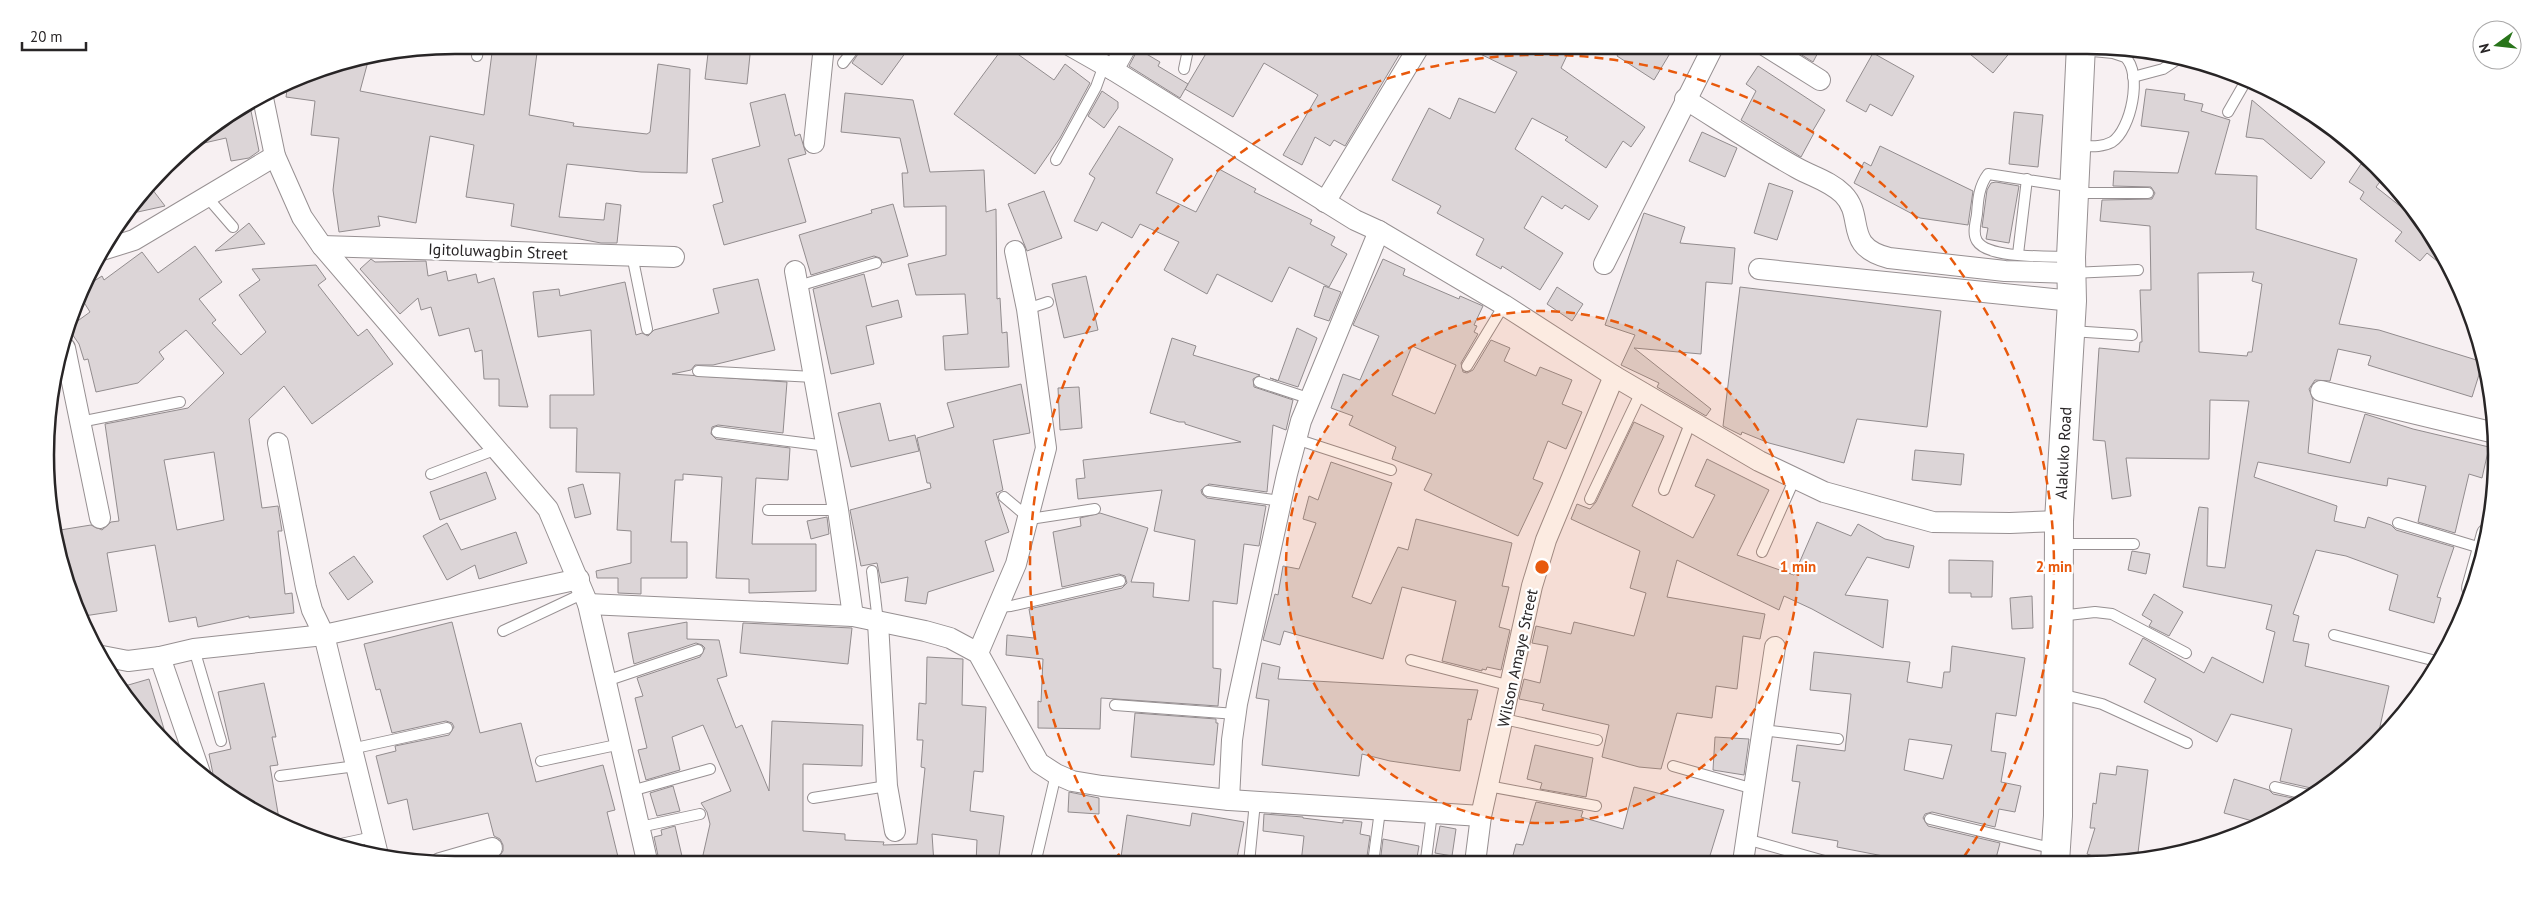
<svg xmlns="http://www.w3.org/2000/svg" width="2542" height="910" viewBox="0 0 2542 910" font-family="'PT Sans',sans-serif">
<rect width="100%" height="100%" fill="#f7f0f2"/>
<!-- building -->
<g fill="#dcd5d7" stroke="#928c8e" fill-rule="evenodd">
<path d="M493,45H538L529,115L574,123L573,126L647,134L650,132L658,64L690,69L687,173L641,172L567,164L559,217L604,220L606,203L621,205L617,243H601L511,226L514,204L466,197L474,145L430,136L416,223L378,216L380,226L339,232L333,190L339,138L311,135L315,101L286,97L288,83L298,76L370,54L360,91L484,115Z"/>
<path d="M709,45H751L747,84L705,79Z"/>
<path d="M864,45H911L882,85L852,63Z"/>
<path d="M1005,45L1054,80L1065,64L1090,83L1060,138L1035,174L954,114Z"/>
<path d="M1211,45H1405L1345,146L1334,140L1330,146L1315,137L1302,165L1283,155L1318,95L1264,63L1233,117L1185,89Z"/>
<path d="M1462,45H1572L1561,68L1645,127L1631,147L1623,141L1606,168L1565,140L1568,137L1532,118L1515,149L1598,206L1589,220L1565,205L1562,209L1542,196L1524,228L1563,253L1540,290L1502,266L1501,269L1476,255L1484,239L1437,213L1441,206L1392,180L1429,108L1450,119L1459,98L1495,113L1517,72Z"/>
<path d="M1623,45H1675L1654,80L1617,56Z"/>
<path d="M1786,45H1822L1813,62Z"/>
<path d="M1959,45H2016L1993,73Z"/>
<path d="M1138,49L1160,62L1158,66L1188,84L1180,98L1129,66Z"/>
<path d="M1873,53L1914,76L1892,116L1870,104L1866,112L1846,101Z"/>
<path d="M1758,66L1825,110L1812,132L1814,133L1801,157L1741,120L1756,91L1746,84Z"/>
<path d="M2146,89L2185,94L2184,100L2203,104L2201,111L2230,120L2215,174L2257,176L2256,229L2357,259L2339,324L2379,330L2483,362L2472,397L2368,365L2371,356L2338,349L2330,381L2315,380L2309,389L2313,400L2308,453L2350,463L2365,414L2413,429L2489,447L2482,478L2469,474L2455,533L2418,522L2426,486L2388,478L2387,486L2258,462L2254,477L2337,506L2334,521L2365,528L2368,517L2391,525L2396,530L2454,547L2437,597L2441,598L2434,623L2389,610L2398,575L2346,556L2316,550L2293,614L2299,616L2293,641L2309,644L2305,666L2389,686L2377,740L2358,763L2315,792L2311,788L2280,781L2292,729L2231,714L2217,742L2144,702L2156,679L2129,664L2143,638L2204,673L2212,657L2263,683L2275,632L2266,629L2272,605L2183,587L2199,507L2208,508L2207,566L2225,568L2249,401L2210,400L2209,459L2126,458L2131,496L2112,499L2105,441L2093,440L2099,348L2139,352L2140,342H2142L2140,290H2151L2150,226L2100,221L2102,200L2152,199L2155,193L2151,187L2113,186L2114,171L2178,173L2189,132L2141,126ZM2254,272L2252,281L2262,284L2252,352H2248L2247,356L2199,352L2198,273Z"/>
<path d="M1102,91L1118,102V108L1104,128L1088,116Z"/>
<path d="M845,93L913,100L930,172L984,170L986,212L996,209L997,299L1000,298L1002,333L1007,332L1009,367L945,370L943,336L968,334L965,294L916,295L908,264L946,255V206L904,207L902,173H908L900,138L841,132Z"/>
<path d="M785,94L795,136L800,134L806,154L788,159L806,222L724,245L713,205L723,202L712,159L760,146L750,103Z"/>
<path d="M2252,100L2325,162L2311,179L2263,139L2246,137Z"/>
<path d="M250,106L259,151L249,158L231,161L226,138L191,146L190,144Z"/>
<path d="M2014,112L2043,115L2038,167L2009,164Z"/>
<path d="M1119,126L1173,159L1156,193L1196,212L1219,169L1256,189L1254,192L1312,220L1310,224L1335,237L1331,245L1347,254L1329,287L1289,267L1272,302L1217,274L1207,294L1164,270L1179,242L1140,224L1132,238L1102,222L1097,231L1074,221L1095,178L1089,174Z"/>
<path d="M1702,132L1737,148L1725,177L1689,161Z"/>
<path d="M1880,146L1973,191L1968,225L1920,218L1854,183L1864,162L1871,166Z"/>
<path d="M2361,164L2382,179L2376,187L2424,225L2442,250L2452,273L2427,253L2420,261L2395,241L2402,232L2360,199L2364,192L2349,182Z"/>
<path d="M1996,182L2019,186L2009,243L1986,239L1988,228L1982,227L1987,190L1991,183Z"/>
<path d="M1769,183L1793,191L1777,240L1754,233Z"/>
<path d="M149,185L165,206L124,215L130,205Z"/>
<path d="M1044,191L1062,238L1027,251L1008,204Z"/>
<path d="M893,204L908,256L883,263L880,258L874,256L811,275L799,235L872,213L871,210Z"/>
<path d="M1644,213L1685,227L1680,243L1735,248L1732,284L1706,282L1701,354L1634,348L1711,409L1706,416L1657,387L1659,383L1621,365L1635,335L1605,325Z"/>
<path d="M249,223L265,244L215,251Z"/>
<path d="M195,246L222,282L199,299L216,320L212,323L241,355L266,332L239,295L260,280L252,269L316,265L326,279L318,285L358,336L367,329L393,364L312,424L284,386L249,419L262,508L278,506L282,531H278L285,594L292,593L294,613L249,618V616L198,627L196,617L169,622L155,545L107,553L117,611L84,616L69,583L65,559L59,561L54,531L91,525L102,530L111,522L119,521L105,424L188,408L224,373L186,330L159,352L164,359L138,383L96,392L88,359L84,360L79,344L70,331L72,325L90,312L80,296L83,288L102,276L104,280L142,252L158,273ZM214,452L224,520L177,530L164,460Z"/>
<path d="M371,259L375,262L426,261L428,276L446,271L448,281L476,274L478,283L494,278L528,407L499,406V379H484L482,350L475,352L469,328L439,336L431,307L421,310L418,298L400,314L360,269Z"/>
<path d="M1383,259L1405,269L1403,275L1459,299L1460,296L1483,306L1474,325L1477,326L1474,332L1478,334L1461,363L1463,372L1467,373L1473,370L1491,340L1510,348L1504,361L1536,376L1540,367L1572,380L1562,404L1582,412L1566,449L1548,441L1533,479L1543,483L1518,536L1424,490L1432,474L1392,459L1396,447L1349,425L1353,416L1331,408L1343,374L1360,380L1379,336L1353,325ZM1412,346L1456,365L1435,414L1392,395Z"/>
<path d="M864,274L872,307L898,300L902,317L866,326L874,364L831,374L813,289Z"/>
<path d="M1086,276L1098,330L1064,338L1052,284Z"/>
<path d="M758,279L775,350L713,365H695L691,370L672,374L787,382L783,433L718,425L712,427L711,434L716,439L790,448L788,480L756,478L752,544H816V591L749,593V579L716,578L722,477L683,474V480H675L671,542H687V578H641V594L618,593V578H597L596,571L631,563V531L617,530L620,473L576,472L577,428H550V395H594L591,330L538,337L533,292L559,289L560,296L625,282L636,335L642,333L648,336L654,330L719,313L713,289Z"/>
<path d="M1324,286L1341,292L1329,321L1314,316Z"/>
<path d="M1557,287L1583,304L1572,321L1547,304Z"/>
<path d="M1740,287L1941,311L1927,427L1857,419L1844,463L1769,443L1742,432L1741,435L1723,426Z"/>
<path d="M1297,328L1317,338L1298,387L1270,378L1278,381Z"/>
<path d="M1172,338L1196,346L1193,355L1260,375L1253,379L1254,387L1293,400L1286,430L1273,425L1267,492L1209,484L1201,490L1202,494L1207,498L1266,506L1259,546L1244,544L1237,604L1213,601V668L1221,669L1218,706L1101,698L1100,729L1038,728V701L1041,702L1043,659L1006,655L1007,635L1034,638L1029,609L1122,588L1127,583L1125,576L1119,574L1062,587L1053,532L1081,526L1080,518L1100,513L1148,528L1131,582L1154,583L1153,597L1189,601L1195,540L1154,531L1162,490L1078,499L1076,479L1085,478L1083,460L1241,442L1185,424V422H1179L1150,413Z"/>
<path d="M1021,384L1030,433L993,440L1003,490L996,493L1009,532L985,541L994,571L928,592L926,604L905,601L908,577L881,583L877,563L861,566L850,510L931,488L930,483H927L917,438L954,427L947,403Z"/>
<path d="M1079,387L1082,428L1060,430L1058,388Z"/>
<path d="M880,403L889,441L915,435L919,451L851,467L838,413Z"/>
<path d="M1634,422L1664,436L1632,506L1693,538L1715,495L1695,486L1707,459L1769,490L1737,555L1794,575L1817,522L1851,536L1858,524L1885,539L1914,546L1909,568L1867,557L1845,595L1888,600L1883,648L1812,609L1784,596L1779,610L1677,560L1667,597L1765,614L1760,639L1743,636L1737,689L1716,686L1712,718L1677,713L1661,769L1639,767L1602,757L1609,725L1542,710L1544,704L1519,699L1524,679L1540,683L1548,646L1532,643L1536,626L1571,634L1574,622L1634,636L1646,593L1630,588L1640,551L1571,519L1577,504L1590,509L1596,502Z"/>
<path d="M1915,450L1964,454L1961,485L1912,480Z"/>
<path d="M1331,462L1392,483L1352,597L1371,604L1398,547L1408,550L1416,519L1512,543L1502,586L1509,587L1499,627L1510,630L1501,670L1487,667L1486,670L1482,669V671L1442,661L1456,601L1402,587L1383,659L1284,631L1280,645L1263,640L1275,594L1278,595L1283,566L1299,569L1316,523L1303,519L1309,496L1318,500Z"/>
<path d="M486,472L496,499L440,520L430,492Z"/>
<path d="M583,484L591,514L575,518L568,488Z"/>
<path d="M827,517L829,534L811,539L807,521Z"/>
<path d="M447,523L461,550L516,532L527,563L479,579L475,565L447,580L423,536Z"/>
<path d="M2132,551L2150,554L2146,574L2128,570Z"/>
<path d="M354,556L373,582L348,600L329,573Z"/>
<path d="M1949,560L1993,561L1992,597H1971V593H1949Z"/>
<path d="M2154,594L2183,612L2169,636L2149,626L2152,621L2142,615Z"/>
<path d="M2032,596L2033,628L2012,629L2010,598Z"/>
<path d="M452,622L480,733L521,723L536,782L603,765L615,810L607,812L620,865H501L499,857L503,851V845L500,839L494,836L488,813L413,830L407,799L388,804L376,756L396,751L395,746L449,735L454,727L452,723L446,721L392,733L380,689L376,690L364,644Z"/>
<path d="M687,622V639L719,640L727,676L717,679L736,728L742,725L769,791L772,721L863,725L862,766L803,764V831L845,834V840L884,842L883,845L917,844L925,768L921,767L923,740H917L919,703L926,704L927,657L963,659L962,705L986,707L983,772L974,771L970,811L1004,816L998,864H976L977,840L932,834L934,864H701L710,824L707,812L701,803L731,791L703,725L672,737L680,770L646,780L638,750L647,748L635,698L643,696L637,678L700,657L705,648L702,645L696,643L634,664L628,633Z"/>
<path d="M743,623L852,628L848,664L740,653Z"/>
<path d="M1952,646L2025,658L2016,716L1996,713L1991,751L2006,753L2001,782L2021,786L2015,812L1999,809L1995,827L1932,812L1925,814L1923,818L1928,826L2000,843L1995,862H1914L1837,847L1838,841L1792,833L1800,782L1792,781L1797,745L1845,751L1851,694L1810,690L1814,652L1910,662L1907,682L1942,688L1944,672H1950ZM1909,739L1952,745L1943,779L1904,770Z"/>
<path d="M1262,663L1280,667L1278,679L1478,690L1471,720L1468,719L1460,771L1390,761L1362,754L1359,776L1262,765L1269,700L1256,698Z"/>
<path d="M149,679L170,749L118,688Z"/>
<path d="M264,683L276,737H272L278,765L270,766L279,819L221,791L219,778L214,779L209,754L231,749L218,692Z"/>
<path d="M1135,713L1216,719V723H1218L1214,765L1131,757Z"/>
<path d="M1715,737L1749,739L1744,775L1713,770Z"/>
<path d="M1535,745L1593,758L1586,797L1540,789L1542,783L1527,779Z"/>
<path d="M2117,766L2148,770L2137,861L2111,862L2087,854L2095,828H2090L2093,803L2096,804L2100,773L2116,775Z"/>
<path d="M2234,779L2269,790L2273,794L2302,800L2263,824L2224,813Z"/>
<path d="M673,786L680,811L657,816L650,793Z"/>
<path d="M1634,787L1724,810L1708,862L1511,863L1516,844L1523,845L1536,802L1583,811L1581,817L1623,829Z"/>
<path d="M1069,792L1099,798V814L1068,812Z"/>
<path d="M1192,813L1244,822L1236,863L1120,864L1127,815L1190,826Z"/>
<path d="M1264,814L1303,817V818L1343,823V820L1362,822L1360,834L1370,836L1366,863H1301L1304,836L1263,831Z"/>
<path d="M675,826L684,865H660L654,837L662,835L661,830Z"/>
<path d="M1440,826L1456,829L1452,856L1435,853Z"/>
<path d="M1383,839L1419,846L1416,863H1380Z"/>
</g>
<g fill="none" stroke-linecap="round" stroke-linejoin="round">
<defs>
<g id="lane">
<path d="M477,56L479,45"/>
<path d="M843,63L857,45"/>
<path d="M1184,69L1189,45"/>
<path d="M2133,77L2163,69L2181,57"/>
<path d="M2228,112L2247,79"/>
<path d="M2078,146C2089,146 2101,148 2112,142C2131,130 2143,73 2125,57L2113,53L2082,50"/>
<path d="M1056,160L1096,87L1104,65"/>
<path d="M2074,193H2148"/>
<path d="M207,197L233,227"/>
<path d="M2018,254L2027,179"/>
<path d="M632,255L647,329"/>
<path d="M2070,257C2049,256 1988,259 1977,241C1972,233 1976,222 1977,214C1978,199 1979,186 1988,174L2074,187"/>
<path d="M2072,273L2138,270"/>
<path d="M798,286L876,263"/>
<path d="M1027,309L1048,302"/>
<path d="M2071,331L2132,335"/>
<path d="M1467,366L1504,305"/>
<path d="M698,371L814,377"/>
<path d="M1259,382L1311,399"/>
<path d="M80,422L180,402"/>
<path d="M717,432L827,446"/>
<path d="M1296,439L1391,470"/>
<path d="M431,474L497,449"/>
<path d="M1664,490L1691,421"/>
<path d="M1208,491L1281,501"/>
<path d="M1004,497L1030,519L1095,509"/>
<path d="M1590,499L1641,392"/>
<path d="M768,510H838"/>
<path d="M2398,523L2484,549"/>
<path d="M2060,544H2134"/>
<path d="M1762,552L1795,478"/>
<path d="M872,571L878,622"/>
<path d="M998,607L1011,606L1120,581"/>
<path d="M2059,616L2095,612L2112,614L2186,653"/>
<path d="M503,631L584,593"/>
<path d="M2334,635L2440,662"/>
<path d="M194,649L221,741"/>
<path d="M1411,660L1511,686"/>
<path d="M606,681L698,650"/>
<path d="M2060,694L2102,704L2187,743"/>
<path d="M1115,705L1236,714"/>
<path d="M1504,719L1597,740"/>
<path d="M1762,730L1838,739"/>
<path d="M351,749L447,728"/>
<path d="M541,761L621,744"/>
<path d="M1673,766L1754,789"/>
<path d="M280,776L356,766"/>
<path d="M1488,786L1596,806"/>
<path d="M2275,787L2309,795"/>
<path d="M631,791L710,769"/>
<path d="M813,798L887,786"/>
<path d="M1930,819L2055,849"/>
<path d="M640,827L700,814"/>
<path d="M1746,839L1828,862"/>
<path d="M336,845L373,837"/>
<path d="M1426,859L1432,813"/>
<path d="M1249,863L1255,802"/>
<path d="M1373,863L1379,818L1382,810"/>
<path d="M1035,864L1056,774"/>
</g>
<g id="street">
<path d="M1069,45L1113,70L1355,220L1379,231L1504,305L1614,376L1759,461L1824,492L1933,522L2010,523L2059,521"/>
<path d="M1764,45L1820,80"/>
<path d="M1113,70L1127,45"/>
<path d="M263,98L275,156L302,217L322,246L548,509L588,604L648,865"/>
<path d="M1685,99C1722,122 1759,147 1797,168C1813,177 1830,181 1843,194C1866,217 1842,246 1889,258L2005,271L2072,273"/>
<path d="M814,143L824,45"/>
<path d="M1325,202L1420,45"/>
<path d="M322,246L674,257"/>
<path d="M102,250L134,240L275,156"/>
<path d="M1604,264L1714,45"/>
<path d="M1759,269L2072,301"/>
<path d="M795,271L838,510L853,616"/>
<path d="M65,348L100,518"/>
<path d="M2321,391L2495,433"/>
<path d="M278,443L306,588L312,610L324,635L378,855"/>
<path d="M2472,588L2487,534"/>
<path d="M588,604L853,616L925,631L950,638L978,653L1039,763L1056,774L1072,781L1102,786L1229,800L1481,816"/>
<path d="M878,622L887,786L895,831"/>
<path d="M978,653L1016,564L1046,448L1027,309L1015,251"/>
<path d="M102,656L128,661L160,657L194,649L324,635L579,579"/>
<path d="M160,657L200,773"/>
<path d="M1229,800L1232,740L1237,704L1287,474L1301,421L1379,231"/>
<path d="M1743,862L1775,647"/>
<path d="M440,863L492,848"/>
<path d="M1475,863L1481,816L1532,586L1546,540L1614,376"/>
</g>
<path id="secondary" d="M2055,862L2058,816L2059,521L2072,301L2071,257L2081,45"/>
</defs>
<!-- lane casing -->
<use href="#lane" stroke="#979092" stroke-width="12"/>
<!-- street casing -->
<use href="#street" stroke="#979092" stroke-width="22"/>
<!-- secondary casing -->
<use href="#secondary" stroke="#979092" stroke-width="30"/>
<!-- lane -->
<use href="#lane" stroke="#fff" stroke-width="10"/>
<!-- street -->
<use href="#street" stroke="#fff" stroke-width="20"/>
<!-- secondary -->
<use href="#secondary" stroke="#fff" stroke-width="28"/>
</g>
<!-- distance rings -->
<circle cx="1542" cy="567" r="256" fill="#e8590c" fill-opacity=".12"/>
<g fill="none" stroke="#e8590c" stroke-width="2.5" stroke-dasharray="9 6">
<circle cx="1542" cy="567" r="256"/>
<path d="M1123 861A512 512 0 1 1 1961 861"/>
</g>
<g text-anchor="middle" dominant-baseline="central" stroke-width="4.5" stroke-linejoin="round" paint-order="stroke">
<!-- street labels -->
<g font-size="16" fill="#282526" stroke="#fff">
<text transform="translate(498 251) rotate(2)">Igitoluwagbin Street</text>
<text transform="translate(2063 453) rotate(-87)">Alakuko Road</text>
<text transform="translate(1517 658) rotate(-78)">Wilson Amaye Street</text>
</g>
</g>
<!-- crop -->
<path d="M0 0H2542V910H0ZM455 54H2087A401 401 0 0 1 2488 455V455A401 401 0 0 1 2087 856H455A401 401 0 0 1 54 455V455A401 401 0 0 1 455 54Z" fill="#fff" fill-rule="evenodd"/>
<path fill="none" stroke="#282526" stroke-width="2.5" d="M455 54H2087A401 401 0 0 1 2488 455V455A401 401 0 0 1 2087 856H455A401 401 0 0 1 54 455V455A401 401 0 0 1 455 54Z"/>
<circle cx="1542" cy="567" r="8" fill="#e8590c" stroke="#fff" stroke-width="2.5"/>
<g font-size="15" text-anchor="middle" font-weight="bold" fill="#e8590c" stroke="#fff" stroke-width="4.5" stroke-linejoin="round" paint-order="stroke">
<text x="1798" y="572">1 min</text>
<text x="2054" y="572">2 min</text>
</g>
<!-- north arrow -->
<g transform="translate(2497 45) rotate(255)"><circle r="24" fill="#ffffff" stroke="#a9a8a8"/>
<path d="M0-4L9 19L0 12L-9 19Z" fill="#28741a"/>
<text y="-8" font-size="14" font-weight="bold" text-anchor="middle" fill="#282526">N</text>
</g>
<!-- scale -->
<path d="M22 42v8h64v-8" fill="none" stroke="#282526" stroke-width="2.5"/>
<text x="30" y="42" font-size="15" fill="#282526" stroke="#ffffff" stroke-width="4" paint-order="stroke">20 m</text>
</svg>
